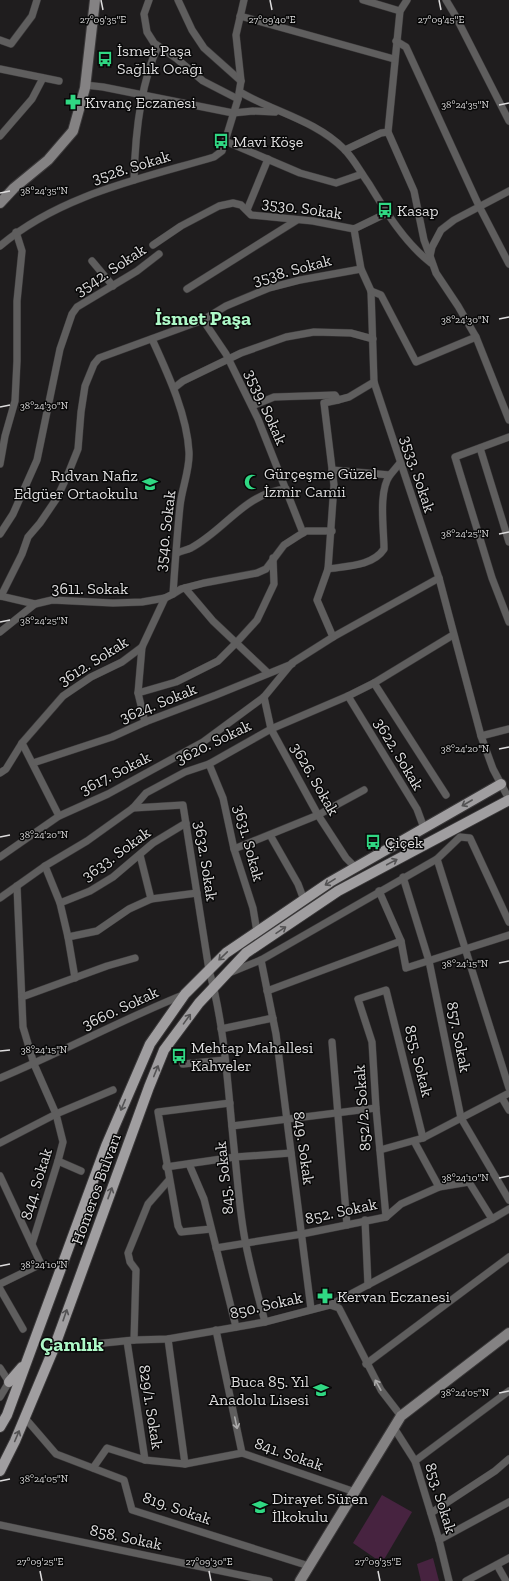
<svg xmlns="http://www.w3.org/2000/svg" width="509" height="1581" viewBox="0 0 509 1581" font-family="'Zilla Slab',serif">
<rect width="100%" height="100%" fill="#1f1d1e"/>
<!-- pitch -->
<g fill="#472340">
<path d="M382,1495L412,1512L382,1563L353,1543Z"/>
<path d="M433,1558L439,1581H421L417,1564Z"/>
</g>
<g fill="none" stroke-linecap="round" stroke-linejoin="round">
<defs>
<g id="minor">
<path d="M149,0L144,14L147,32L154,43L177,59L203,81L238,99"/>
<path d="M178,0L192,30L204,48L241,81"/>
<path d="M363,0L400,11"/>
<path d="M407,0L400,11L388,132L414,191L424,240L430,256"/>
<path d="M446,0L455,15L509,121"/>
<path d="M240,16L394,59"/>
<path d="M0,40L11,44L32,16L37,0"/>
<path d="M396,41L406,47L479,206L509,264"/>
<path d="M0,69L59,81"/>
<path d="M85,85L103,87L233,113L253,111L275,112"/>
<path d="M240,92C274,112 315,120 344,149C354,159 361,173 369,184C386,212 405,243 431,263"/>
<path d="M0,136L32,99L43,78"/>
<path d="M225,141L300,173L336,183L362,174"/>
<path d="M345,150L381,133L388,132"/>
<path d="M134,180C135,137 140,85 158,46"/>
<path d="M509,191L454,220L441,230L432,247L430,256L436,273L458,306L476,337L509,420"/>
<path d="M247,210L268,159"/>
<path d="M354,229L361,269L371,291L374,382L439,578L481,736L493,769L509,799"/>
<path d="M153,245L181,226L219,206L233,203L241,205L251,215L313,221L354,229L387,213"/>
<path d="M0,246C60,195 140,179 214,157L222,151L238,99L241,81L236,35L244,0"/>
<path d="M92,261L113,286"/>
<path d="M187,289L297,220"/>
<path d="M371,291L381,295L416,362L476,337"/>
<path d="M203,320L226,354L258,419L303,533"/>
<path d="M174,388L183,381L241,353L286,337L314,332L351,333L373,339"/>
<path d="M252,406L274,397L335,395L338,400L349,397L374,382"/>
<path d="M509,437L455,457L492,578L509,622"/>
<path d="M480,448L509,542"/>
<path d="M0,464L5,436L15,401L17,361V301L22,251L16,232"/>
<path d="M332,470L390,475L400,463"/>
<path d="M0,534L13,514L37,460L60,349L72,314L77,307L137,271L159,254"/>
<path d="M177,553C181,551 187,550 191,548C225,530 245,493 286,489"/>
<path d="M328,569C347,566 373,566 384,549C384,529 378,491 390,475"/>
<path d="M185,588L213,621L268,673"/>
<path d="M173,594L181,589L204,583L257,573L266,569L284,545L298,536L306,531H332"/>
<path d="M0,596L35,604"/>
<path d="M1,596L22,554L28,537L40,523L57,498L68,474L78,449L81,412L85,386L94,364L99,358L203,320L226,306L269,288L300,280L361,269"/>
<path d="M0,632L35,604L52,600L113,603L142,602L165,598"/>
<path d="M333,637L317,600L328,569L334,485L324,403L338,400"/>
<path d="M374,683L446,795"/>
<path d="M138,693L176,682L218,661L236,643L257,620L274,584L273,558"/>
<path d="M348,696L417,809L424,828"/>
<path d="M264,697L271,729L318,815L346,858L355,867"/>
<path d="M145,722L138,693L142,647L165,598L173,594C175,565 177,535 180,506C182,487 190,470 189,452C187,414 167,372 152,339"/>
<path d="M481,736L509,729"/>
<path d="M22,743L59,816"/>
<path d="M33,763L112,737L145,722L216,695L292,664"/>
<path d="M209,764L223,798L234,849L253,908L257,932"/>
<path d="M0,773L6,769L22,743L63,696L91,677L122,662L142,647"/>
<path d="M133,808L183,805L209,970C226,1030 228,1095 235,1157C238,1185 240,1217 246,1245C251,1270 258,1296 265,1322"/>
<path d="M270,835L298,884L304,900"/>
<path d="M234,849L318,815L364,790"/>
<path d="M140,855L151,899"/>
<path d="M0,857L59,816L108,794L203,742L264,697L292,663L333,637L439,578"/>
<path d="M437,859L509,1088"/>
<path d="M45,866L60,903L68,937L75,978"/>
<path d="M403,877L429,961L461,1118L509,1200"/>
<path d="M17,886L23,1027L34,1064L56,1114L63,1142L58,1161L32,1244"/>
<path d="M379,891L401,941L406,968L509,935"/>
<path d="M0,898L45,866L87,841L133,808L146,793L185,772L209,764L271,729L348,696L374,683L453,635"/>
<path d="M60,903L90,891L113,877L153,843L186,823"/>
<path d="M68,937L97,931L129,909L151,899L197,893"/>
<path d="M261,960L276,1034L311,1309"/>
<path d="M229,973L261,960L437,859L460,837L470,838L509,922"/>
<path d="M267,991L401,941"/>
<path d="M22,997L107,966L135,958"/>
<path d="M221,1029L273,1018"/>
<path d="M332,1042L347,1225"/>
<path d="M183,1064L225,1060"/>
<path d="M0,1078C62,1052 121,1020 183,995"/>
<path d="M502,1098L509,1110"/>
<path d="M232,1126L376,1108"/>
<path d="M414,1141L439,1187"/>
<path d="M0,1143L56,1114L113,1090"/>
<path d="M380,1150L423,1138L509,1093"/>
<path d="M58,1161L81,1171"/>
<path d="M189,1164L204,1199L236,1327"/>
<path d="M166,1167L235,1157L291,1153"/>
<path d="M0,1176L41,1264L0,1284"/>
<path d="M386,1217L376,1108L372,1042L358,999L386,990L423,1138"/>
<path d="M365,1220L368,1285"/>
<path d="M211,1229L181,1232L178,1226L158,1112L230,1103"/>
<path d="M216,1248L302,1234L386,1217L401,1204L439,1187L469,1182L492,1219"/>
<path d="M0,1289L23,1329"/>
<path d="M330,1305L339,1308L381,1390L401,1416"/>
<path d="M216,1330L242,1453L355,1492"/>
<path d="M168,1339L185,1464"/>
<path d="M134,1340L136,1270L130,1262L128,1253L148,1204L169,1180"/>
<path d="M127,1341L145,1460"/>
<path d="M54,1348L134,1340L168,1339L265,1322L330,1305L492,1219L509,1209"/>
<path d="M366,1364L509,1257"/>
<path d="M0,1368L9,1382L0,1397"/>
<path d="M25,1418L56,1454L124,1480L132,1510L309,1566"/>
<path d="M394,1428L415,1461L439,1540L449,1581"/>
<path d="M415,1461L509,1391"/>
<path d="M93,1468L107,1448L145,1460L185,1464L242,1453"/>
<path d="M431,1513L495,1471L509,1459"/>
<path d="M0,1525L269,1581"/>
<path d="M439,1540L509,1502"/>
<path d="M497,1565L506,1581"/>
<path d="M466,1581L509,1558"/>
</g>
<g id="secondary">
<path d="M0,203L14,188L48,160L73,131L85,88L95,0"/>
<path d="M300,1581L401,1416L509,1333"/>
</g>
<g id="primary">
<path d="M9,1382L22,1367"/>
<path d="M0,1427L7,1415L106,1146L150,1044L185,994L226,953L330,882L501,784"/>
<path d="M0,1471L15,1441L54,1348L149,1087L164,1050L199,1003L246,953L338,891L509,800"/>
</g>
</defs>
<!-- minor casing -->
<use href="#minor" stroke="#3a3839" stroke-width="8"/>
<!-- secondary casing -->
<use href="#secondary" stroke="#3a3839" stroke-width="12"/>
<!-- primary casing -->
<use href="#primary" stroke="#3a3839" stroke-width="12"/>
<!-- minor -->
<use href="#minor" stroke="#5f5e5e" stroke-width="7"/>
<!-- secondary -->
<use href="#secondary" stroke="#848283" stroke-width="10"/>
<!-- primary -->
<use href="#primary" stroke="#a09ea0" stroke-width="10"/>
</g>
<!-- one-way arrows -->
<defs><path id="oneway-shaft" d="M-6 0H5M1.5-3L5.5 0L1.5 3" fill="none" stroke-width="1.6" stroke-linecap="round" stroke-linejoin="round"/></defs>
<g stroke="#545354">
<use href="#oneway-shaft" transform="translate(467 803) rotate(150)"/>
<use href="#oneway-shaft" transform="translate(392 862) rotate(-28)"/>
<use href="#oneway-shaft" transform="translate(330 882) rotate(148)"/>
<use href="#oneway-shaft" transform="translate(281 930) rotate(-34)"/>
<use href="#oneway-shaft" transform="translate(223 956) rotate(136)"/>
<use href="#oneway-shaft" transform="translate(187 1019) rotate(-54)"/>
<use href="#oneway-shaft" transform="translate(156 1071) rotate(-68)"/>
<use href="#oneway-shaft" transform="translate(123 1105) rotate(113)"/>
<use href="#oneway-shaft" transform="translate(110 1193) rotate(-70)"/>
<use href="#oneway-shaft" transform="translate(65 1315) rotate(-71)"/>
<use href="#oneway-shaft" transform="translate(17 1436) rotate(-67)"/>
</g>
<g stroke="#abaaaa">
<use href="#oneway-shaft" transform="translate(378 1385) rotate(-119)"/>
<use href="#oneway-shaft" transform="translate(236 1423) rotate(78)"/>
</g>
<!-- ticks -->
<path fill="none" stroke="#dddcdd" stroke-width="1.5" d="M101,0L103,10M270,0L272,10M439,0L441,10M499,105L509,103M0,193L10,191M499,319L509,317M0,407L10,405M499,534L509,532M0,622L10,620M499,749L509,747M0,837L10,835M499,963L509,961M0,1051L10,1050M499,1178L509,1176M0,1266L10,1264M499,1393L509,1391M0,1481L10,1479M40,1571L42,1581M209,1571L211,1581M378,1571L380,1581"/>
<!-- icons -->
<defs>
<symbol id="bus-bare" viewBox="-9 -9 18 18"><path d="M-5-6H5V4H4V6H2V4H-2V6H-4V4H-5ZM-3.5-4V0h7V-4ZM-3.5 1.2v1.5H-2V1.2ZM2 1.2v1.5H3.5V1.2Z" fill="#30d883" stroke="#080808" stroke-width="2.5" paint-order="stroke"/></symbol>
<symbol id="pharmacy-bare" viewBox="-9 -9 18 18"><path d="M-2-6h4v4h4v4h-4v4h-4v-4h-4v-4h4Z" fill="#30d883" stroke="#080808" stroke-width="2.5" paint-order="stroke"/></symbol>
<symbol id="mosque-bare" viewBox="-9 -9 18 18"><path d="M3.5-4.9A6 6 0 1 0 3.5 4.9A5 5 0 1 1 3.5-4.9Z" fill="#30d883" stroke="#080808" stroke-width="2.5" paint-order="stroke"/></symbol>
<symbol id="school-bare" viewBox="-9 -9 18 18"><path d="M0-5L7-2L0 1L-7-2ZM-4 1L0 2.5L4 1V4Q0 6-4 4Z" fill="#30d883" stroke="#080808" stroke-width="2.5" paint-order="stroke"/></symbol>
</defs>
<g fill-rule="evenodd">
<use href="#bus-bare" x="94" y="48" width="22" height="22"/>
<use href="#pharmacy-bare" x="62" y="91" width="22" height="22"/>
<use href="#bus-bare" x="210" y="130" width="22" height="22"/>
<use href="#bus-bare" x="374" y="199" width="22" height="22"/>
<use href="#mosque-bare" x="241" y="471" width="22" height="22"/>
<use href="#school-bare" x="139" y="473" width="22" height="22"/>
<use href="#bus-bare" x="362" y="831" width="22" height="22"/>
<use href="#bus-bare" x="168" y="1045" width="22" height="22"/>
<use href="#pharmacy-bare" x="314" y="1285" width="22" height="22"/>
<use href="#school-bare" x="310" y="1379" width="22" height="22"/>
<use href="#school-bare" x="249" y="1496" width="22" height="22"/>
</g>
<g text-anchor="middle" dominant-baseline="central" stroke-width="3" stroke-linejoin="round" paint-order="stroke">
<!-- poi labels -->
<g font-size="16" fill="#dddcdd" stroke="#080808" text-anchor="start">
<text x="117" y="50">İsmet Paşa<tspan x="117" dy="18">Sağlık Ocağı</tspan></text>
<text x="85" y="102">Kıvanç Eczanesi</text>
<text x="233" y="141">Mavi Köşe</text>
<text x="397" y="210">Kasap</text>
<text x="264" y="473">Gürçeşme Güzel<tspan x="264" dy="18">İzmir Camii</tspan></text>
<text x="138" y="475" text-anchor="end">Rıdvan Nafiz<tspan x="138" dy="18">Edgüer Ortaokulu</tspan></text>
<text x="385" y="842">Çiçek</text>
<text x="191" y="1047">Mehtap Mahallesi<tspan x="191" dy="18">Kahveler</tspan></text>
<text x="337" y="1296">Kervan Eczanesi</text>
<text x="309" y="1381" text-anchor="end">Buca 85. Yıl<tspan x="309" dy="18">Anadolu Lisesi</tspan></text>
<text x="272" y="1498">Dirayet Süren<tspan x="272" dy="18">İlkokulu</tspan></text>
</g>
<!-- street labels -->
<g font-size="16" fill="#dddcdd" stroke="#080808">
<text transform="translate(131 167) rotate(-17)">3528. Sokak</text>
<text transform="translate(302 208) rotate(8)">3530. Sokak</text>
<text transform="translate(110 270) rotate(-33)">3542. Sokak</text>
<text transform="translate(292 270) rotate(-15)">3538. Sokak</text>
<text transform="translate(266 407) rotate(66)">3539. Sokak</text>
<text transform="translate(418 474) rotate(72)">3533. Sokak</text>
<text transform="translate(165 531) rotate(-83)">3540. Sokak</text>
<text x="90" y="588">3611. Sokak</text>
<text transform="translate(93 661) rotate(-32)">3612. Sokak</text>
<text transform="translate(158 703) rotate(-22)">3624. Sokak</text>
<text transform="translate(213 742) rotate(-26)">3620. Sokak</text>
<text transform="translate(399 754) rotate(59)">3622. Sokak</text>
<text transform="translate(115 773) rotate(-27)">3617. Sokak</text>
<text transform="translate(315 779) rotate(60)">3626. Sokak</text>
<text transform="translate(249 843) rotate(75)">3631. Sokak</text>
<text transform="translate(116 854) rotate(-36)">3633. Sokak</text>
<text transform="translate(206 861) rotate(81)">3632. Sokak</text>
<text transform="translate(120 1008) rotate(-25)">3660. Sokak</text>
<text transform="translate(459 1037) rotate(79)">857. Sokak</text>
<text transform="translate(419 1061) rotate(76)">855. Sokak</text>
<text transform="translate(362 1108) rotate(-94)">852/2. Sokak</text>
<text transform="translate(304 1148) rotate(82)">849. Sokak</text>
<text transform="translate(224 1178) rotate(-96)">845. Sokak</text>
<text transform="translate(36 1184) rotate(-73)">844. Sokak</text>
<text transform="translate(96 1189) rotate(-70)">Homeros Bulvarı</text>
<text transform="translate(341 1211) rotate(-12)">852. Sokak</text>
<text transform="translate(266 1305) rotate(-13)">850. Sokak</text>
<text transform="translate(151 1407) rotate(81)">829/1. Sokak</text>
<text transform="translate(289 1454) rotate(19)">841. Sokak</text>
<text transform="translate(441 1498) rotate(73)">853. Sokak</text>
<text transform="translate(177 1508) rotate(19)">819. Sokak</text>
<text transform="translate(126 1537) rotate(12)">858. Sokak</text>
</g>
<!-- district labels -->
<g font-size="20" font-weight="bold" fill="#aef9c8" stroke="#080808">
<text x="203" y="318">İsmet Paşa</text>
<text x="72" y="1344">Çamlık</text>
</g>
</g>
<g font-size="10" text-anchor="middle" fill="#dddcdd" stroke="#080808" stroke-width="3" stroke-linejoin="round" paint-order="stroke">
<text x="103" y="23">27°09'35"E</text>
<text x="272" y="23">27°09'40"E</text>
<text x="441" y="23">27°09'45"E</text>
<text x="465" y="108">38°24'35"N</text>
<text x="44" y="194">38°24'35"N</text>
<text x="465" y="323">38°24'30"N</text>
<text x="44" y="409">38°24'30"N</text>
<text x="465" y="537">38°24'25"N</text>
<text x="44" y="624">38°24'25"N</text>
<text x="465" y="752">38°24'20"N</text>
<text x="44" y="838">38°24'20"N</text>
<text x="465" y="967">38°24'15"N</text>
<text x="44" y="1053">38°24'15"N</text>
<text x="465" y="1181">38°24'10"N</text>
<text x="44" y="1268">38°24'10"N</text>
<text x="465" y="1396">38°24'05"N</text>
<text x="44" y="1482">38°24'05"N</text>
<text x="40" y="1565">27°09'25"E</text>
<text x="209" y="1565">27°09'30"E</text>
<text x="378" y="1565">27°09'35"E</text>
</g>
</svg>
